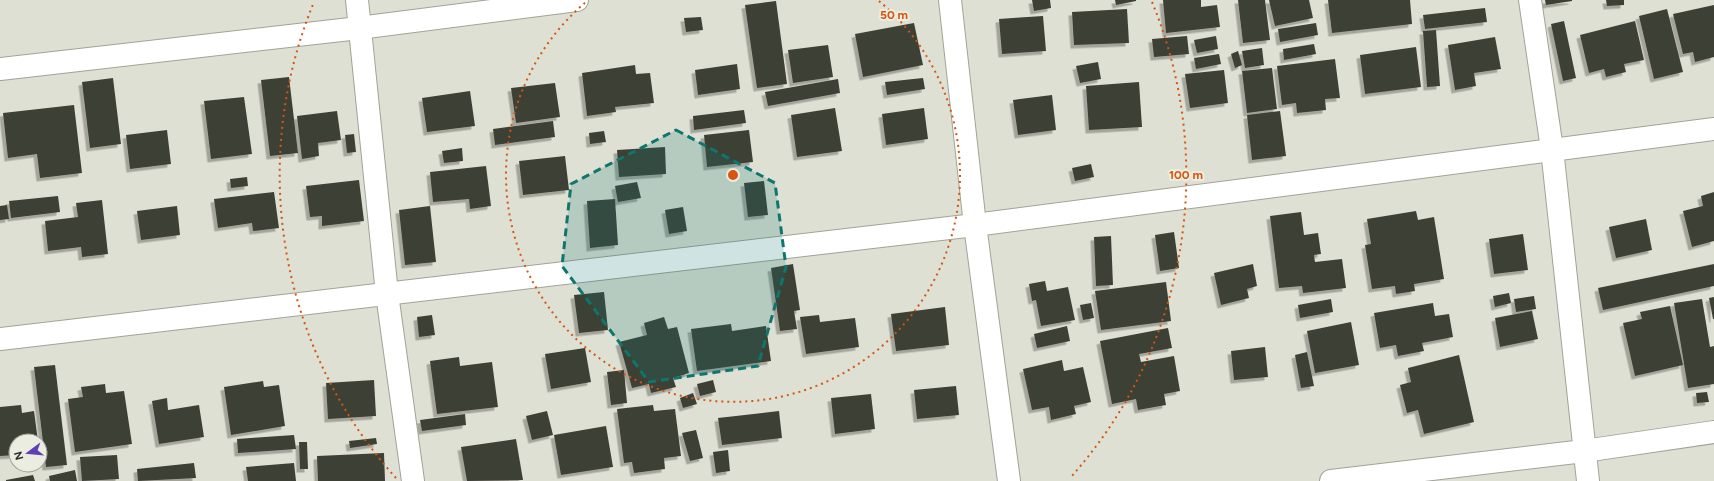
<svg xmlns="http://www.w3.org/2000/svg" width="1714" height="481" viewBox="0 0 1714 481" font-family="Figtree,sans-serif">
<defs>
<filter id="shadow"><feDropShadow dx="-3.5" dy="3.5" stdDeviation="0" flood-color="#0004"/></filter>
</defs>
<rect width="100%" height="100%" fill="#dfe0d4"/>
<!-- building -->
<g fill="#3e3f35" filter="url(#shadow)">
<path d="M1032,0H1050L1051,8L1034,11Z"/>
<path d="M1115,0H1136V1L1116,5Z"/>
<path d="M1163,0H1201V7L1217,5L1220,27L1166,33Z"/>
<path d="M1238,0H1265L1270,40L1243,43Z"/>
<path d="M1269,0H1309L1313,18L1275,26Z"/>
<path d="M1328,0H1410L1412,24L1332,33Z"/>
<path d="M1545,0H1572V1L1546,5Z"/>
<path d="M1606,0H1624V5L1607,6Z"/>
<path d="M776,1L787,84L757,88L745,5Z"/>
<path d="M1714,5V57L1695,62L1693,52L1683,54L1673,14Z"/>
<path d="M1485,8L1487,22L1425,29L1423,15Z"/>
<path d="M1127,9L1129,43L1074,45L1072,12Z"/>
<path d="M1667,9L1683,72L1654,79L1639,16Z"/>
<path d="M1043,16L1046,51L1002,54L999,19Z"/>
<path d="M701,17L703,30L686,32L684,18Z"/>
<path d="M1564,21L1576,78L1563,81L1551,24Z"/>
<path d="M1635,21L1644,60L1624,64L1626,72L1606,77L1604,69L1589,73L1580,35Z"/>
<path d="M914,23L923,65L863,77L855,34Z"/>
<path d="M1316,23L1318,35L1280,42L1278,29Z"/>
<path d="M1436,30L1440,86L1427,87L1423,31Z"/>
<path d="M1187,36L1189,54L1154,57L1152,39Z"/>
<path d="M1216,36L1218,49L1197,53L1194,40Z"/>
<path d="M1495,37L1501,69L1474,73L1476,86L1455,90L1448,45Z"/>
<path d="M1314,44L1316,54L1284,60L1283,49Z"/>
<path d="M828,45L833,77L793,83L788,50Z"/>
<path d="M1416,47L1421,87L1365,94L1360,55Z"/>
<path d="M1262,48L1264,65L1245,68L1242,51Z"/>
<path d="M1238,51L1242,65L1235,68L1231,54Z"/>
<path d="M1219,54L1221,64L1196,69L1194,58Z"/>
<path d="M1335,59L1340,98L1325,99L1326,110L1297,113L1296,103L1282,105L1277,66Z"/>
<path d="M1098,62L1101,79L1080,83L1076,66Z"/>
<path d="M737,64L740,89L698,95L695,70Z"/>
<path d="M635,65L636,74L650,73L654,103L615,107L616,112L587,116L582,73Z"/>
<path d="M1272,68L1277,109L1247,113L1242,71Z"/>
<path d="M1224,70L1228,103L1190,108L1185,74Z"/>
<path d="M289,77L298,153L270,156L261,80Z"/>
<path d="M113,78L121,144L90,148L82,82Z"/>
<path d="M923,78L925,89L887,95L885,82Z"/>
<path d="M838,79L840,93L768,106L765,92Z"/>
<path d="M1139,82L1142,127L1089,130L1086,86Z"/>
<path d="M555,83L560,117L516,123L511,88Z"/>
<path d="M470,91L475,126L427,132L422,98Z"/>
<path d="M1052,95L1056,130L1018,135L1013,100Z"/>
<path d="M244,97L252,154L211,159L204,101Z"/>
<path d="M74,105L82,173L40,178L37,154L8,158L3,113Z"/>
<path d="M835,108L842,151L797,157L791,115Z"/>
<path d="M924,108L928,139L886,145L882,114Z"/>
<path d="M744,110L746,123L694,130L693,116Z"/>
<path d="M337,111L341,140L318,143L319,156L302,159L297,116Z"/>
<path d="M1280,111L1286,156L1252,160L1247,115Z"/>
<path d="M553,121L555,137L495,145L493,129Z"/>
<path d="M167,130L171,164L130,169L126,135Z"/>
<path d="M749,130L753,162L707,167L704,135Z"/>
<path d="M604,131L606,142L590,144L589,133Z"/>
<path d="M354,134L356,152L347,153L345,135Z"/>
<path d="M665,147L666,174L619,177L617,150Z"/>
<path d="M462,148L463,161L444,163L442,151Z"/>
<path d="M565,156L569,190L523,195L519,161Z"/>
<path d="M1091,164L1094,177L1075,181L1072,168Z"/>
<path d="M486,166L491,206L470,209L469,199L433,202L430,172Z"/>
<path d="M247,177L248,186L231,188L230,179Z"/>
<path d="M359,180L364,221L322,226V216L310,217L306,186Z"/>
<path d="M764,181L768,215L748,217L744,183Z"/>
<path d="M637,182L641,198L618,202L615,186Z"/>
<path d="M274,192L279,228L253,231L252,223L218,228L214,199Z"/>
<path d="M1714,192V241L1692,247L1683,211L1703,206L1701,196Z"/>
<path d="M58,196L60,212L11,218L9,201Z"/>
<path d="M615,199L618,245L590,248L587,201Z"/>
<path d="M102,200L108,254L82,257L81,247L48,251L45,221L78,217L76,203Z"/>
<path d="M7,205L9,219L0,220V206Z"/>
<path d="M177,206L180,235L141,240L137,211Z"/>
<path d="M430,206L436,262L405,265L399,210Z"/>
<path d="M683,207L687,231L669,234L665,210Z"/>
<path d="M1416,211L1418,220L1434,217L1444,279L1414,284L1415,291L1396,294L1395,286L1372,289L1365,245L1371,244L1367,219Z"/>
<path d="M1301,212L1304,235L1318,233L1321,254L1314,255L1315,262L1342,259L1346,288L1303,293L1302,286L1279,288L1270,216Z"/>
<path d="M1646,219L1652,250L1616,258L1609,227Z"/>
<path d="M1174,232L1179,268L1160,271L1155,235Z"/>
<path d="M1523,234L1528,270L1494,274L1489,239Z"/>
<path d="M1111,236L1113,285L1096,286L1094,237Z"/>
<path d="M793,264L800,310L794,311L797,329L780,331L771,268Z"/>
<path d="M1253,264L1257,286L1247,289L1249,298L1221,305L1214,273Z"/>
<path d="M1714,264V286L1603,310L1598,288Z"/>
<path d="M1045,281L1047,291L1068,287L1075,320L1041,326L1036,300L1032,301L1029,284Z"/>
<path d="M1166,282L1171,321L1101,330L1095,291Z"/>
<path d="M604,292L608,330L579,333L574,295Z"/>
<path d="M1509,293L1511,303L1495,307L1493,296Z"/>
<path d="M1534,296L1536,309L1516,312L1514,299Z"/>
<path d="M1714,297V319H1713L1709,298Z"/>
<path d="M1331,299L1333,312L1300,318L1298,305Z"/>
<path d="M1702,299L1710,347L1714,346V384L1688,388L1674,303Z"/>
<path d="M1091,303L1094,318L1083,320L1080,305Z"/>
<path d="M1433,303L1435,316L1449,314L1453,337L1422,343L1424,351L1398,356L1396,345L1380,348L1374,313Z"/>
<path d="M1670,306L1683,365L1635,376L1623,323L1642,319L1640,312Z"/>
<path d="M945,307L949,345L896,351L891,314Z"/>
<path d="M1532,311L1538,339L1500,347L1495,318Z"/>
<path d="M432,315L435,335L419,337L417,317Z"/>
<path d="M819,315L820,322L855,318L859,347L806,354L800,317Z"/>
<path d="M664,317L668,329L677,327L689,373L673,378L676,387L651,393L649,384L632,388L619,342L647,335L644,323Z"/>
<path d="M1351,322L1359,365L1315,373L1307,331Z"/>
<path d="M731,324L732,331L766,326L771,361L697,371L691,329Z"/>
<path d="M1067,326L1070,341L1037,348L1034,334Z"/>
<path d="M1168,328L1172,348L1139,354L1141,362L1174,356L1180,391L1164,394L1166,405L1138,410L1136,399L1112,404L1100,341Z"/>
<path d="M1265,347L1268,377L1234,380L1231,351Z"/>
<path d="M585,348L591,382L551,389L545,354Z"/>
<path d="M1307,352L1314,386L1301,388L1295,355Z"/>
<path d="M1459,355L1474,422L1424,434L1418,410L1407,413L1400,385L1411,382L1408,368Z"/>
<path d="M459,357L460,366L492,362L498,407L437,414L430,361Z"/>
<path d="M1062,360L1064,371L1083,367L1091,402L1074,406L1076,414L1051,420L1049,407L1032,410L1023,369Z"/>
<path d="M55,365L67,465L46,467L34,367Z"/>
<path d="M624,370L627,403L611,405L607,372Z"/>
<path d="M374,380L376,416L328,419L326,383Z"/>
<path d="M713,380L716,392L700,396L697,384Z"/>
<path d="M263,381L264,387L279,385L285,426L231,435L224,387Z"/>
<path d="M105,384L106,393L124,391L132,444L75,452L68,399L83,397L81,387Z"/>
<path d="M956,386L959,415L917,419L914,390Z"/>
<path d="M1707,392L1709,402L1697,403L1696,393Z"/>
<path d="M693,393L697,404L683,408L680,398Z"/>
<path d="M871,394L875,429L835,434L831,398Z"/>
<path d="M167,398L168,410L199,405L204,437L159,444L152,401Z"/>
<path d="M21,405L22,413L34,411L38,441H16V455L0,456V407Z"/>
<path d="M653,405L654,411L675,409L681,456L664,458L665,469L634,473L632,462L624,463L617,409Z"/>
<path d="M547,411L553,435L532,440L526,416Z"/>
<path d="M779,411L782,438L722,445L718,418Z"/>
<path d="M465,414L466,425L422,431L420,420Z"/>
<path d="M606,426L613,467L561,475L554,435Z"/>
<path d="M696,430L703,458L690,461L682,433Z"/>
<path d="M294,435L296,449L238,453L237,439Z"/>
<path d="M376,438L377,444L350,448L349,441Z"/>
<path d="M516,439L523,480L467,481L461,447Z"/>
<path d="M299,442H307L308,469H300Z"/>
<path d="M728,450L730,471L716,473L713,452Z"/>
<path d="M384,453L385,481H318L317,456Z"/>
<path d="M117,455L119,479L82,481L80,457Z"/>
<path d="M194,463L196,478L138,481L137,469Z"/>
<path d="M294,463L296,481H248L246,467Z"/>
<path d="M75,470L77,481H50L49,476Z"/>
<path d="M33,475L35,481H6V480Z"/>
</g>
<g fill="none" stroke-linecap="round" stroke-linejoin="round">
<defs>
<g id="street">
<path d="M357,0L387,294L413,481"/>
<path d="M950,0L975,225L1009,481"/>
<path d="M1530,0L1552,149L1588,481"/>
<path d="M0,69L359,28L577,0"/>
<path d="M0,339L975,225L1714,129"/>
<path d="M1331,481L1584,451L1714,432"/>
</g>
</defs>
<!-- street casing -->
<use href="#street" stroke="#a2a398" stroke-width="24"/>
<!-- street -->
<use href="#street" stroke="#fff" stroke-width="22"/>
</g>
<!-- marked area -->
<path fill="#0f766e" fill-opacity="0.2" stroke="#0f766e" stroke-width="3" stroke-dasharray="8 5" stroke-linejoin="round" d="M676,130L775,183L786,267L758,366L649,382L562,266L571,184Z"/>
<!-- distance rings -->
<g fill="none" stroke="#d6550f" stroke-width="2" stroke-dasharray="2 4">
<path d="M879 1A227 227 0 1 1 587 1"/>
<path d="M396 478A453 453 0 0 1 314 2M1152 2A453 453 0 0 1 1070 478"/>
</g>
<circle cx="733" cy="175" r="6" fill="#d6550f" stroke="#ecede1" stroke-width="2"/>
<g font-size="12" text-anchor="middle" font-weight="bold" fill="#d6550f" stroke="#ecede1" stroke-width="4" stroke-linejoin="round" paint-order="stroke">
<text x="894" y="19">50 m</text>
<text x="1186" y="179">100 m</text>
</g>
<!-- north arrow -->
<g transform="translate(28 453) rotate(254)"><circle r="19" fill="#ecede1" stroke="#a0a198"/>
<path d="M0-3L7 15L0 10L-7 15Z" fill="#5f3fb7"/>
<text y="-6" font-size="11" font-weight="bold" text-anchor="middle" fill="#2f2f2a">N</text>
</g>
</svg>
